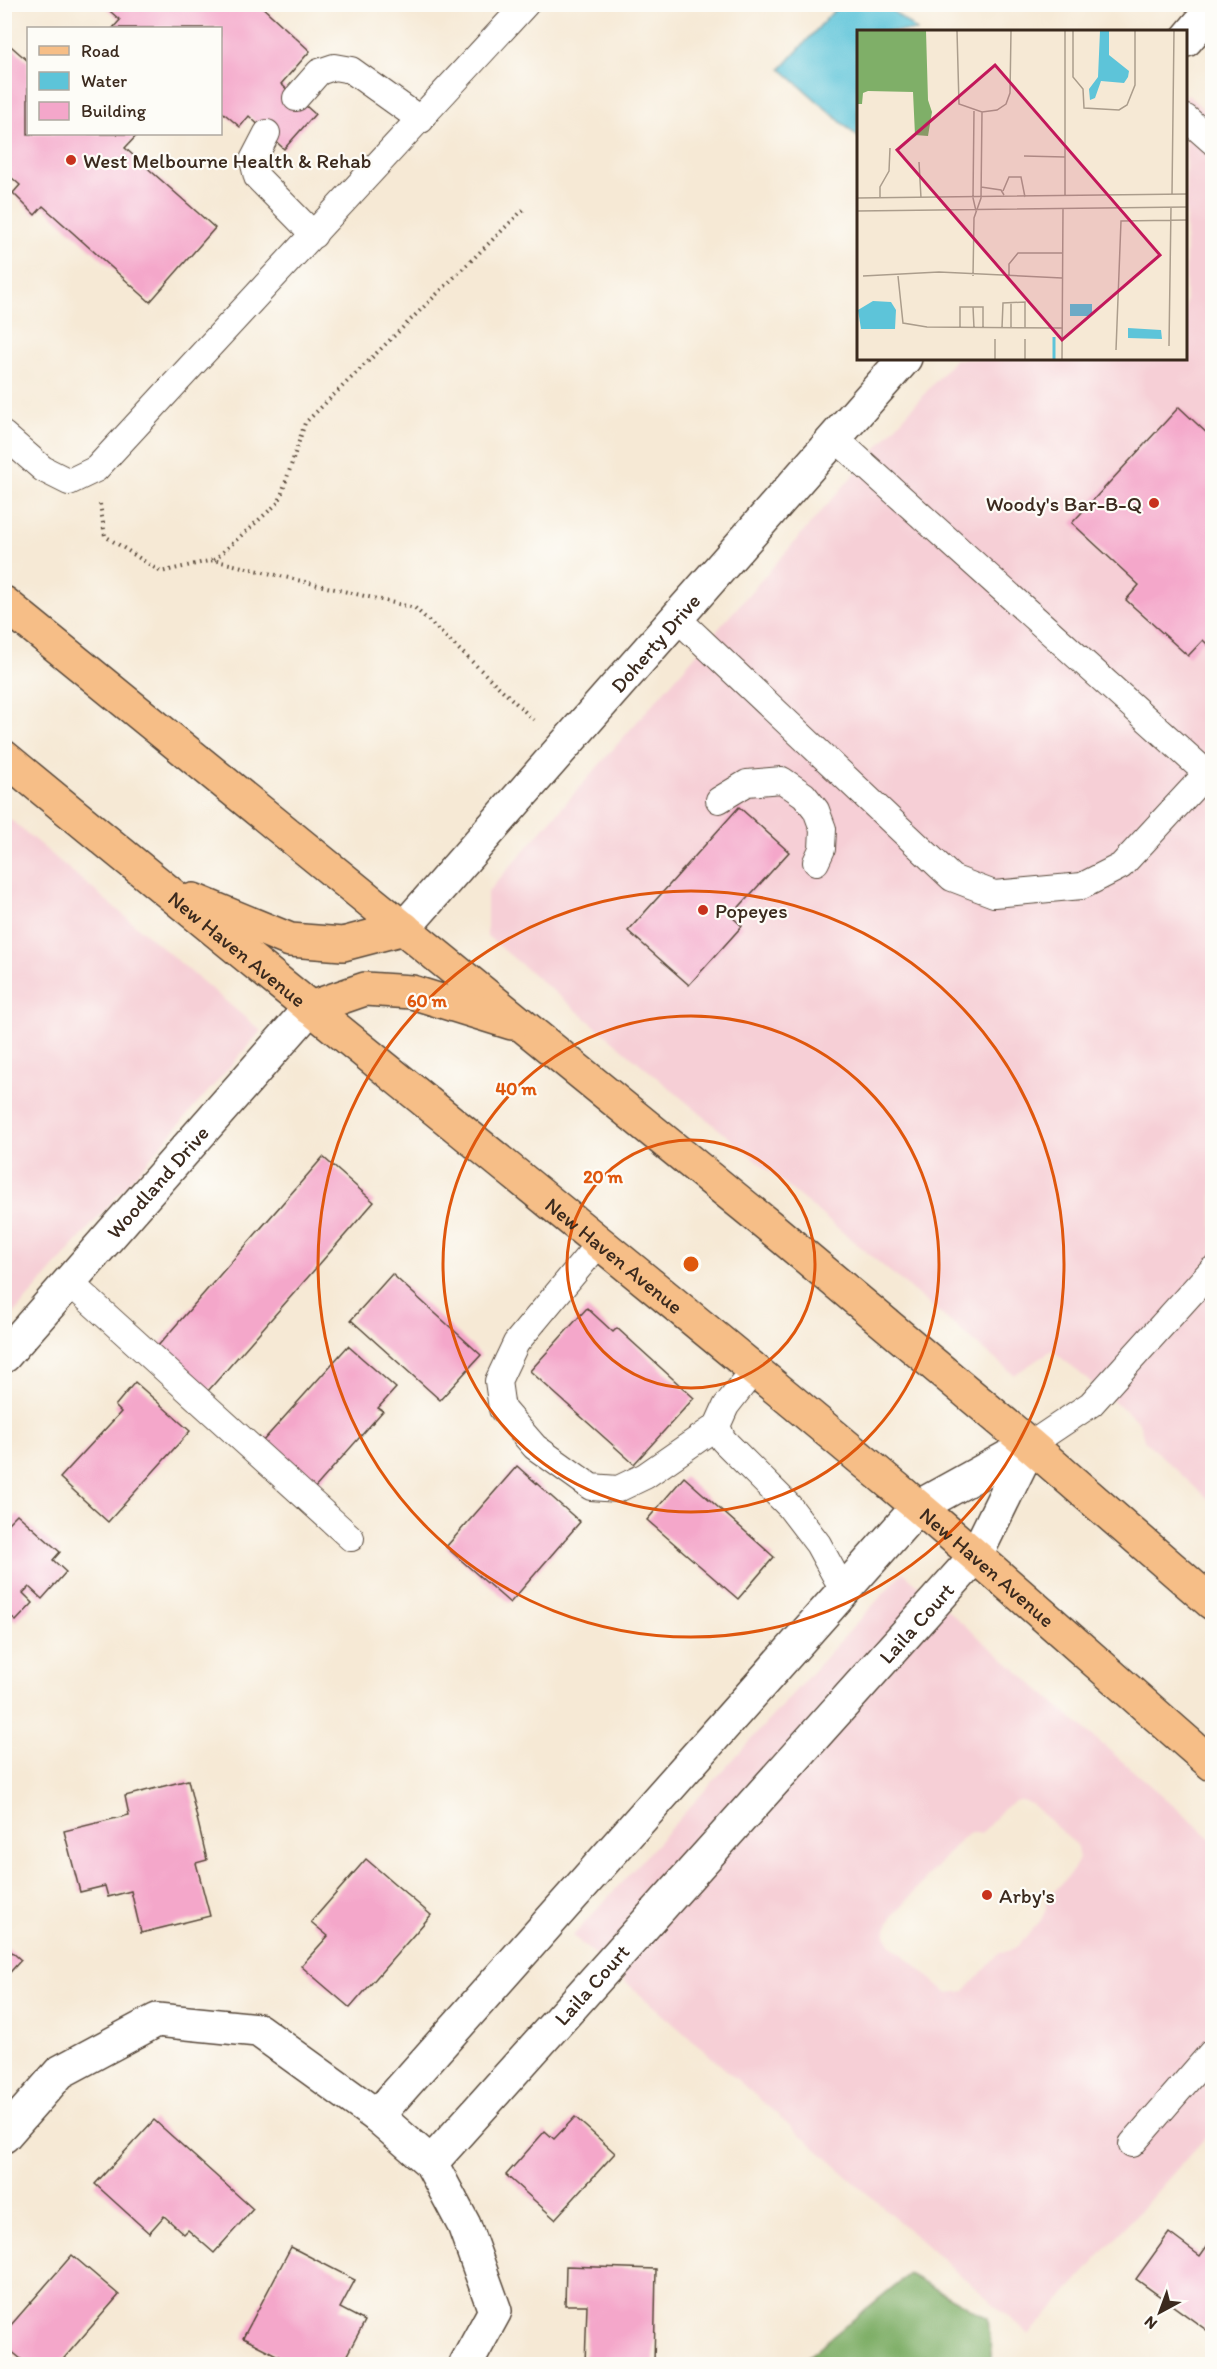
<svg xmlns="http://www.w3.org/2000/svg" width="1217" height="2369" viewBox="0 0 1217 2369" font-family="Itim,sans-serif">
<rect width="100%" height="100%" fill="#fdfcf7"/>
<filter id="ink" filterUnits="userSpaceOnUse"><feTurbulence type="fractalNoise" baseFrequency=".0167" numOctaves="2"/><feDisplacementMap in="SourceGraphic" scale="12" xChannelSelector="R" yChannelSelector="G"/><feConvolveMatrix kernelMatrix="1 2 1 2 8 2 1 2 1" color-interpolation-filters="sRGB"/></filter>
<filter id="wash" filterUnits="userSpaceOnUse"><feTurbulence type="fractalNoise" baseFrequency=".008" numOctaves="4" result="noise"/><feDisplacementMap in="SourceGraphic" scale="24" xChannelSelector="R" yChannelSelector="G"/><feGaussianBlur stdDeviation="1.35" result="paint"/><feColorMatrix in="noise" values="0 0 0 0 0 0 0 0 0 0 0 0 0 0 0 0 0 1.4 0 .05"/><feComposite in="paint" operator="in"/></filter>
<g filter="url(#wash)">
<rect width="100%" height="100%" fill="#f6e9d5"/>
<!-- built -->
<g fill="#f6cfd6" fill-rule="evenodd">
<path d="M1186,93L1212,117V1503L1144,1440L1139,1422L1052,1350L1014,1375L487,936V893L955,359L1186,358Z"/>
<path d="M5,815L261,1031L5,1324Z"/>
<path d="M903,1572L1212,1839V2130L1029,2335L573,1936ZM1020,1800L1031,1804L1074,1843L1077,1847L1079,1859L1073,1870L1046,1901V1909L1041,1920L1019,1945L1009,1951L1000,1952L965,1991L947,1993L892,1945L886,1935V1929L892,1917L961,1839L972,1832L982,1833L1004,1808L1015,1801Z"/>
</g>
<!-- forest -->
<path fill="#7faf68" stroke="#5d6c43" stroke-width="1.5" d="M909,2274L988,2318L992,2364H799Z"/>
<!-- water -->
<path fill="#5dc4d9" stroke="#4c777c" stroke-width="1.5" d="M839,5H886L917,31L858,32V137L781,69Z"/>
<g id="blocks">
<!-- building -->
<g fill="#f4a7ca">
<path d="M102,4H259L310,51L281,84L315,114L284,149L249,116L240,127L220,110V28H113L120,20Z"/>
<path d="M4,40L28,61V134H138L125,148L215,228L150,302L43,206L35,215L13,193L20,185L4,171Z"/>
<path d="M1179,407L1212,438V649L1203,640L1188,656L1126,600L1139,585L1072,523Z"/>
<path d="M739,807L789,852L731,916L742,926L689,985L628,931Z"/>
<path d="M323,1157L374,1202L208,1391L157,1347Z"/>
<path d="M392,1274L481,1355L440,1400L351,1320Z"/>
<path d="M587,1308L613,1332L617,1328L694,1398L634,1464L530,1371Z"/>
<path d="M348,1346L396,1388L378,1408L383,1411L314,1489L262,1442Z"/>
<path d="M135,1382L190,1431L108,1522L60,1478L121,1412L115,1406Z"/>
<path d="M517,1466L580,1522L510,1603L446,1547Z"/>
<path d="M684,1477L774,1557L738,1599L647,1520Z"/>
<path d="M17,1514L60,1552L53,1560L66,1572L42,1599L29,1587L23,1593L33,1603L16,1621L6,1613L4,1614V1527Z"/>
<path d="M188,1780L207,1860L196,1863L210,1916L141,1933L131,1891L108,1897L105,1886L80,1892L64,1831L129,1815L125,1796Z"/>
<path d="M366,1859L431,1915L350,2008L301,1966L328,1936L311,1922Z"/>
<path d="M4,1945L21,1960L4,1979Z"/>
<path d="M575,2117L615,2153L555,2219L506,2175L545,2131L554,2139Z"/>
<path d="M154,2120L253,2209L214,2253L188,2230L184,2234L164,2216L149,2233L95,2184Z"/>
<path d="M1169,2233L1200,2256L1212,2239V2334L1136,2279Z"/>
<path d="M291,2247L355,2280L340,2308L365,2321L342,2364H294L243,2338Z"/>
<path d="M72,2255L119,2295L59,2364H27L4,2345V2333Z"/>
<path d="M566,2266L656,2269L654,2364H585L587,2305H565Z"/>
</g>
</g>
</g>
<g filter="url(#ink)">
<use href="#blocks" fill-opacity="0" stroke="#574739" stroke-width="1.5"/>
<g fill="none" stroke-linecap="round" stroke-linejoin="round">
<defs>
<g id="lane">
<path d="M296,98L319,72L334,67L351,70L421,120"/>
<path d="M1186,118L1212,141"/>
<path d="M267,133L253,160L257,177L314,235"/>
<path d="M4,435L43,469L69,482L96,469L526,4"/>
<path d="M835,438L1212,778"/>
<path d="M677,618L952,878L994,894L1082,886L1121,866L1207,773"/>
<path d="M719,800L747,783L782,780L804,795L816,810L823,829L822,849L816,862"/>
<path d="M600,1242L516,1343L498,1381L502,1409L535,1447L591,1487L618,1489L645,1476L717,1426"/>
<path d="M69,1282L351,1538"/>
<path d="M754,1370L726,1406L717,1426L723,1440L789,1506L818,1544L836,1577L846,1587"/>
<path d="M1030,1445L1091,1404L1212,1270"/>
<path d="M1132,2144L1212,2052"/>
</g>
<g id="street">
<path d="M1186,40L1212,9"/>
<path id="s1" d="M404,928L905,358"/>
<path id="s2" d="M4,1356L310,1008"/>
<path d="M377,2116L918,1507L1030,1445"/>
<path d="M4,2136L60,2072L157,2020L258,2030L377,2116L431,2163L464,2225L495,2311L466,2364"/>
<path id="s3" d="M431,2163L975,1557L1030,1445"/>
</g>
<g id="primary">
<path d="M4,603L769,1226L1030,1445L1212,1603"/>
<path id="s4" d="M4,757C307,1008 615,1251 915,1504C1016,1589 1113,1678 1212,1764"/>
<path d="M193,900L290,940L343,944L404,928"/>
<path d="M310,1008L365,989L412,992L512,1023"/>
</g>
</defs>
<!-- lane casing -->
<use href="#lane" stroke="#574739" stroke-width="28"/>
<!-- street casing -->
<use href="#street" stroke="#574739" stroke-width="36"/>
<!-- primary casing -->
<use href="#primary" stroke="#574739" stroke-width="36"/>
<!-- path -->
<g stroke="#574739" stroke-width="4" stroke-dasharray="1.5 4.5" stroke-linecap="butt">
<path d="M100,504L105,536L161,572L213,560L415,608L536,722"/>
<path d="M214,560L279,502L305,423L524,209"/>
</g>
<!-- lane -->
<use href="#lane" stroke="#fff" stroke-width="26"/>
<!-- street -->
<use href="#street" stroke="#fff" stroke-width="33"/>
<!-- primary -->
<use href="#primary" stroke="#f6be87" stroke-width="33"/>
</g>
</g>
<!-- distance rings -->
<g fill="none" stroke="#df570d" stroke-width="3">
<circle cx="691" cy="1264" r="124"/>
<circle cx="691" cy="1264" r="248"/>
<circle cx="691" cy="1264" r="373"/>
</g>
<!-- markers -->
<g fill="#c8321e" stroke="#fdfcf7" stroke-width="2">
<circle cx="71" cy="160" r="6"/>
<circle cx="1154" cy="503" r="6"/>
<circle cx="703" cy="910" r="6"/>
<circle cx="987" cy="1895" r="6"/>
</g>
<g text-anchor="middle" dominant-baseline="central" stroke-width="4.5" stroke-linejoin="round" paint-order="stroke">
<!-- poi labels -->
<g font-size="21" fill="#3b2a1e" stroke="#fdfcf7" text-anchor="start">
<text x="83" y="160">West Melbourne Health &amp; Rehab</text>
<text x="1142" y="503" text-anchor="end">Woody's Bar-B-Q</text>
<text x="715" y="910">Popeyes</text>
<text x="999" y="1895">Arby's</text>
</g>
<!-- street labels -->
<g font-size="21" fill="#3b2a1e" stroke="#fdfcf7">
<text stroke="none"><textPath href="#s1" startOffset="380">Doherty Drive</textPath></text>
<text stroke="none"><textPath href="#s4" startOffset="302">New Haven Avenue</textPath></text>
<text stroke="none"><textPath href="#s2" startOffset="232">Woodland Drive</textPath></text>
<text stroke="none"><textPath href="#s4" startOffset="788">New Haven Avenue</textPath></text>
<text stroke="none"><textPath href="#s4" startOffset="1274">New Haven Avenue</textPath></text>
<text stroke="none"><textPath href="#s3" startOffset="726">Laila Court</textPath></text>
<text stroke="none"><textPath href="#s3" startOffset="240">Laila Court</textPath></text>
</g>
</g>
<!-- overview -->
<g transform="translate(857 30)">
<rect width="330" height="330" fill="#f6e9d5"/>
<path d="M0,1H69L71,70L75,82L71,106L58,105L56,62L11,61L6,63L5,74H0Z" fill="#7faf68"/>
<path d="M243,1H252V25L272,41L271,47L267,53L244,51L238,68L233,70L232,59L241,47ZM16,271L34,272L39,280L38,299H4L1,280ZM213,274H235V286H213ZM271,298L304,300L305,309L271,308Z" fill="#5dc4d9"/>
<path fill="none" stroke="#5dc4d9" stroke-width="3" d="M197,329V307"/>
<path fill="none" stroke="#ab9d8c" stroke-width="1.5" d="M100,1L102,74L125,82L140,80L149,74L153,63L154,1M216,1V47L226,59L227,78L262,80L270,75L278,55V1M117,81L116,168L119,181M167,126L208,127M62,132L64,168M124,157L144,160L147,165M146,161L152,147H164L168,167M315,164L317,1M208,166V1M0,168L330,164M23,168V157L32,141L33,118M0,181L330,177M6,246L82,242L205,248M41,246L46,293L70,297L205,298M116,246L117,188L124,168L125,82M152,247V234L161,223H205M116,277L117,298M103,298V277H126V298M145,298L146,273L168,272V298M154,298V272M168,309V329M312,316L314,177M259,320L264,191L330,190M138,329V309M205,329L206,179"/>
<path fill="#c2185b" fill-opacity="0.15" stroke="#c2185b" stroke-width="3" d="M138,35L303,225L205,310L40,120Z"/>
<rect width="330" height="330" fill="none" stroke="#3b2a1e" stroke-width="3"/>
</g>
<circle cx="691" cy="1264" r="9" fill="#df570d" stroke="#fdfcf7" stroke-width="3"/>
<g font-size="18" text-anchor="middle" font-weight="bold" fill="#df570d" stroke="#fdfcf7" stroke-width="4.5" stroke-linejoin="round" paint-order="stroke">
<text x="427" y="1007">60 m</text>
<text x="516" y="1095">40 m</text>
<text x="603" y="1183">20 m</text>
</g>
<!-- margin -->
<rect width="1217" height="2369" fill="none" stroke="#fdfcf7" stroke-width="24"/>
<!-- legend -->
<rect x="27" y="27" width="195" height="108" fill="#fdfcf7" stroke="#afa8a0" stroke-width="1.5"/>
<rect x="39" y="46" width="30" height="9" fill="#f6be87" stroke="#afa8a0" stroke-width="1.5"/>
<text x="81" y="57" font-size="18" fill="#3b2a1e">Road</text>
<rect x="39" y="72" width="30" height="18" fill="#5dc4d9" stroke="#afa8a0" stroke-width="1.5"/>
<text x="81" y="87" font-size="18" fill="#3b2a1e">Water</text>
<rect x="39" y="102" width="30" height="18" fill="#f4a7ca" stroke="#afa8a0" stroke-width="1.5"/>
<text x="81" y="117" font-size="18" fill="#3b2a1e">Building</text>
<!-- north arrow -->
<g transform="translate(1160 2312) rotate(221)" stroke="#fdfcf7" stroke-width="4.5" paint-order="stroke">
<path d="M0-4.5L10 22L0 15L-10 22Z" fill="#3b2a1e"/>
<text y="-9" font-size="16" font-weight="bold" text-anchor="middle" fill="#3b2a1e">N</text>
</g>
</svg>
